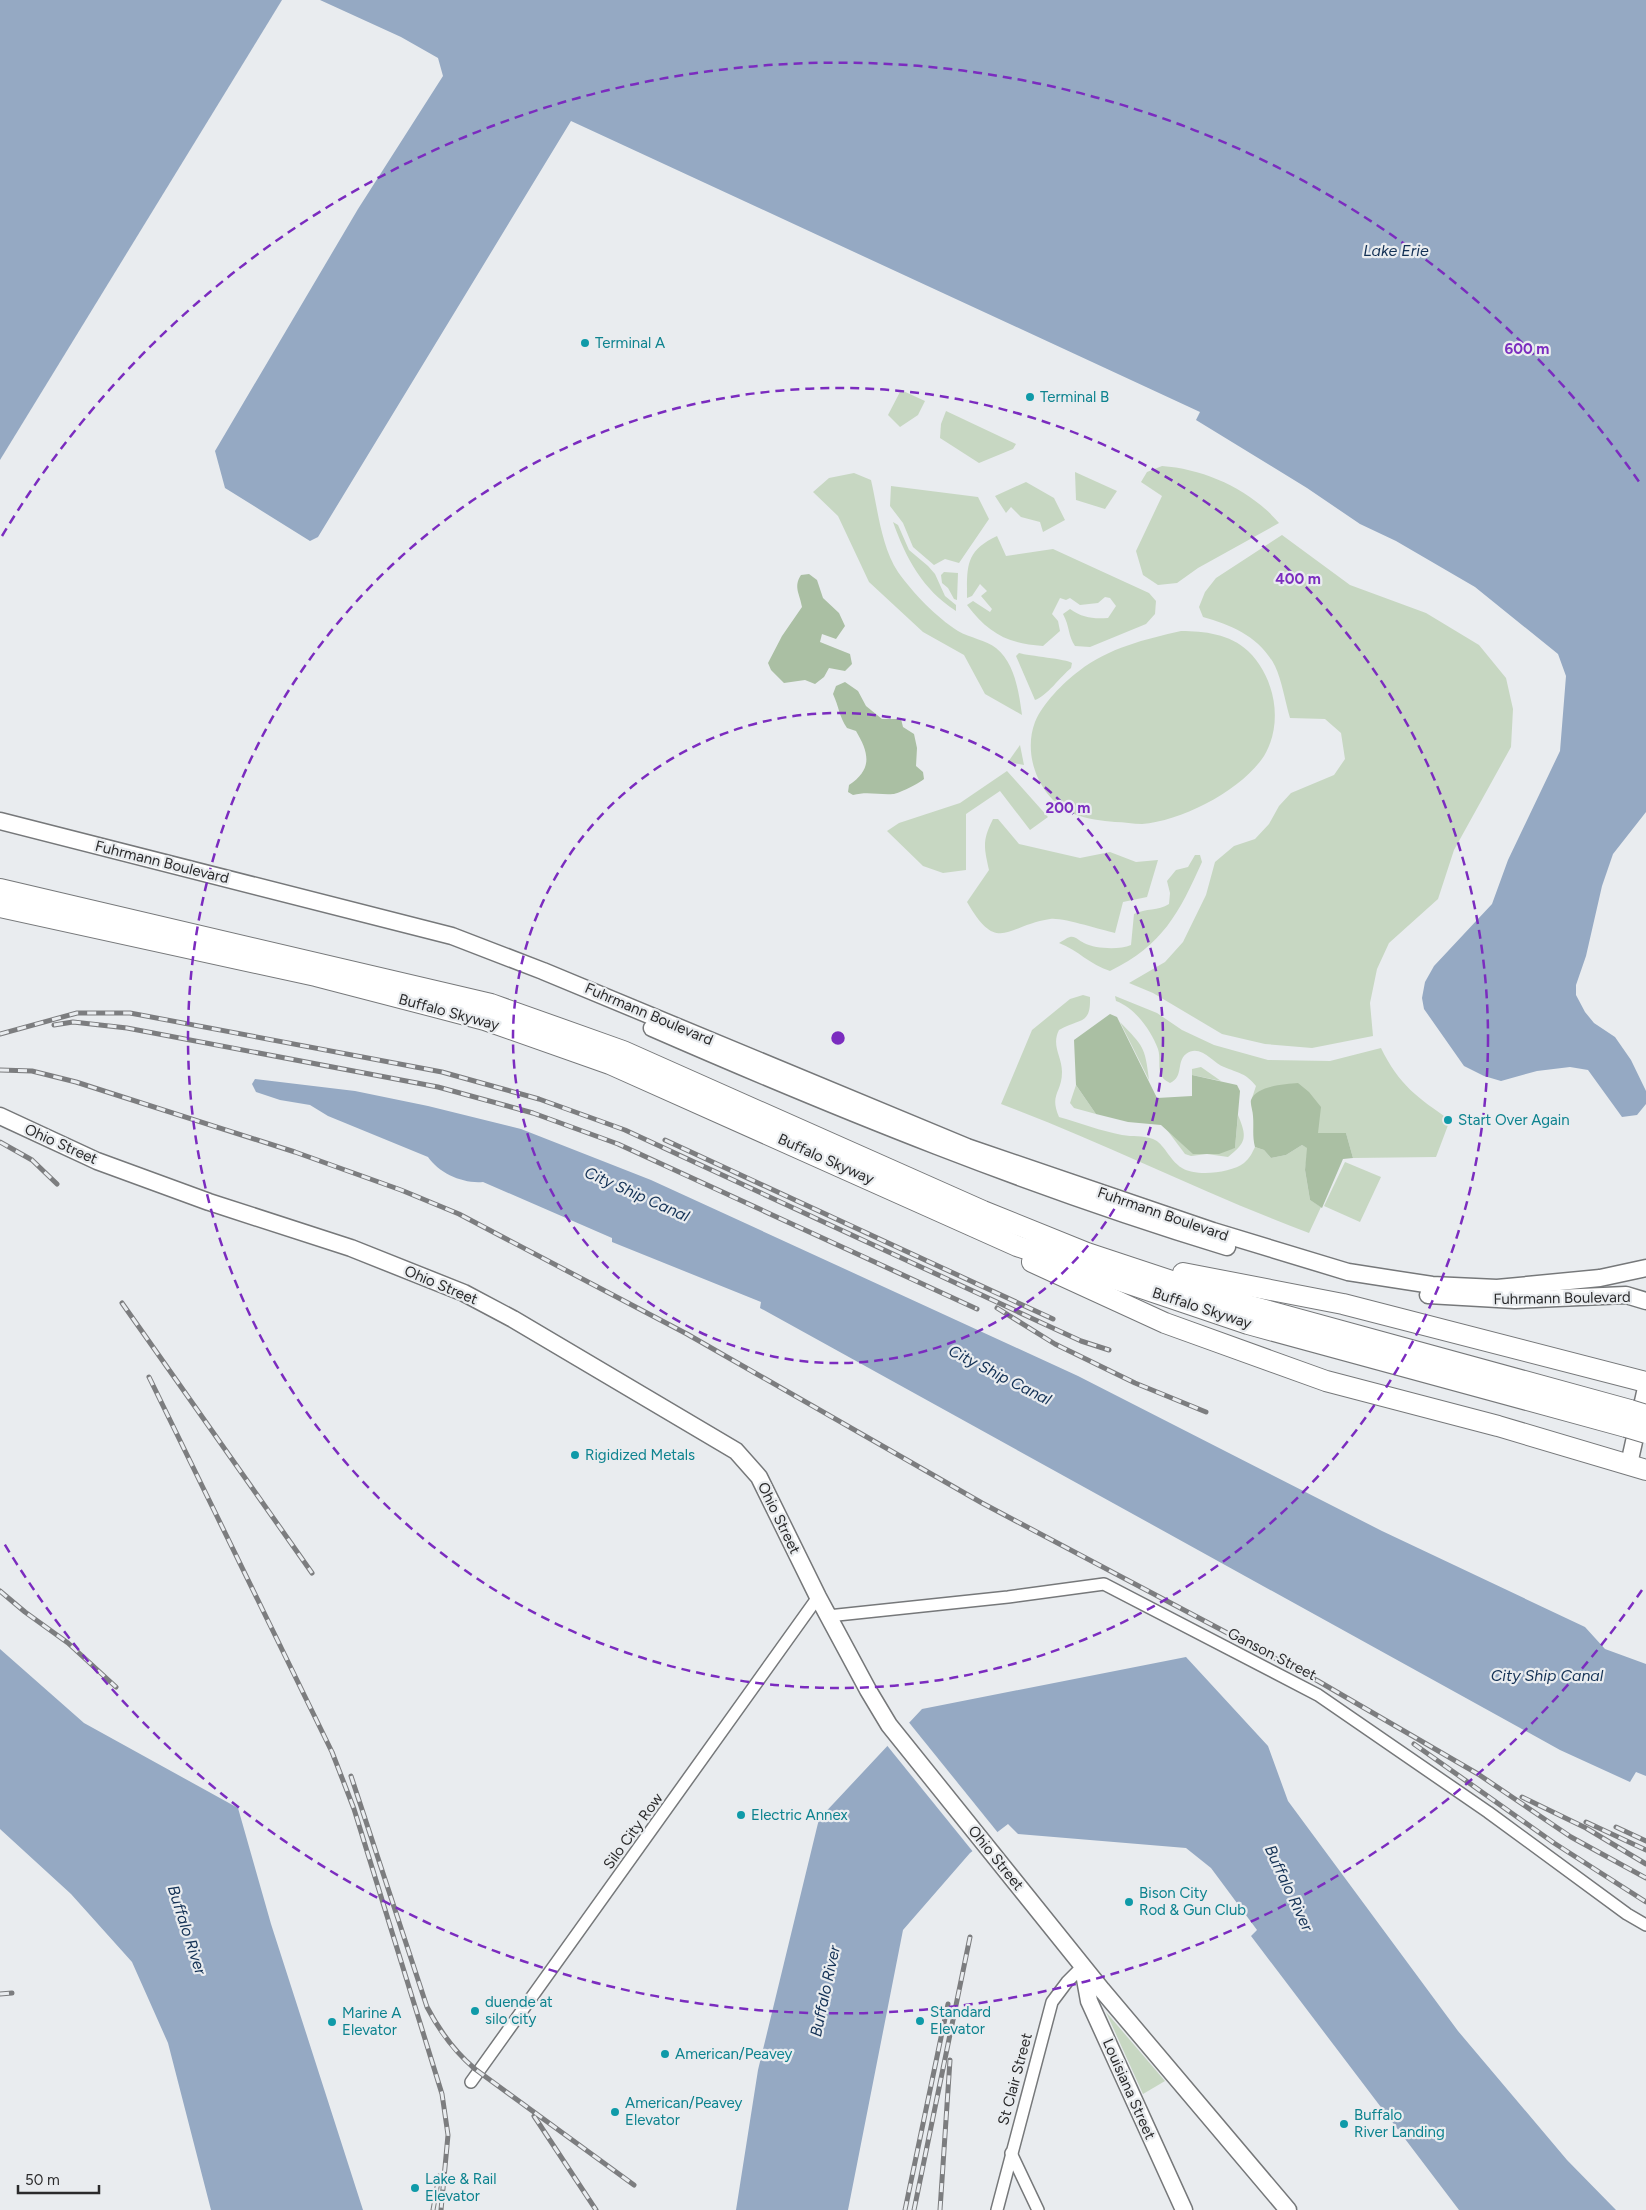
<svg xmlns="http://www.w3.org/2000/svg" width="1646" height="2210" viewBox="0 0 1646 2210" font-family="Figtree,sans-serif">
<rect width="100%" height="100%" fill="#e9ecef"/>
<!-- green -->
<g fill="#c7d7c2">
<path d="M901,390L925,401L918,415L900,427L888,415Z"/>
<path d="M946,411L1016,444L1013,449L979,463L940,438L941,424Z"/>
<path d="M1162,466C1205,469 1251,490 1279,523L1198,568L1177,583L1158,585L1143,575L1136,551L1162,496L1141,482L1147,472Z"/>
<path d="M1075,472L1117,491L1105,509L1076,500Z"/>
<path d="M854,473L871,480C878,510 881,546 898,572C913,593 936,617 958,631C970,638 986,640 996,648C1015,663 1019,693 1022,715L985,694L964,655L923,632L869,582L838,516L813,492L829,478Z"/>
<path d="M1026,482L1054,498L1065,520L1043,532L1040,522L1021,517L1011,507L1006,513L995,496Z"/>
<path d="M891,486L978,497L989,519L959,563L945,559L934,565L913,547L903,523L890,506Z"/>
<path d="M893,522L898,525L909,550L928,566L935,574L945,596L956,605V611C922,589 906,558 893,522Z"/>
<path d="M1282,535L1350,585L1426,613L1479,645L1506,678L1513,709L1511,747L1454,850L1438,899L1389,943L1377,969L1370,1003L1373,1036L1312,1048L1265,1044L1222,1034L1153,993L1129,983L1165,962L1183,942L1206,895L1215,862L1234,846L1255,839L1269,824L1279,806L1291,793L1334,775L1345,759L1341,733L1325,719L1290,718C1285,701 1282,681 1275,666C1260,637 1232,625 1203,617L1199,607L1205,592L1216,578Z"/>
<path d="M997,536L1006,556L1053,549L1149,593L1156,601L1155,614L1146,624L1090,647L1075,646C1068,636 1070,627 1063,614L1070,609C1083,618 1093,619 1108,618L1116,606L1110,598L1105,597L1098,603L1080,605L1070,598L1066,600L1060,598L1052,614L1058,621L1060,631L1043,646C1008,644 988,633 967,605L973,601L990,612L992,609L981,596L987,591L980,584L972,596L967,598C967,567 965,551 997,536Z"/>
<path d="M944,572L958,573L957,600L954,599L948,588L942,583L941,575Z"/>
<path d="M1181,631C1204,631 1230,634 1248,651C1275,677 1284,723 1264,756C1242,790 1182,821 1142,824C1133,824 1124,822 1115,822C1102,821 1087,819 1074,814C1040,800 1022,756 1035,722C1043,703 1063,683 1079,671C1108,648 1146,639 1181,631Z"/>
<path d="M1019,653C1029,656 1067,659 1072,663L1071,668C1061,676 1046,697 1035,700L1016,656Z"/>
<path d="M1020,745L1024,765L1008,762Z"/>
<path d="M1007,771L1048,817L1030,830L1000,791L966,814V870L943,873L923,866L887,831L899,823L960,803Z"/>
<path d="M993,819H998L1019,844L1080,858L1110,852L1136,862L1158,860L1147,897L1123,902L1115,933C1101,930 1062,917 1050,919C1007,925 998,956 967,902L989,870C984,847 982,841 993,819Z"/>
<path d="M1195,855H1200L1202,862C1179,913 1163,945 1110,971C1090,965 1078,950 1059,943C1063,941 1066,938 1070,937C1076,936 1079,941 1084,943C1096,949 1119,950 1131,945L1134,914C1146,908 1158,911 1169,904L1170,893L1167,881L1176,870L1188,867Z"/>
<path d="M1083,995L1090,997C1091,1026 1079,1018 1059,1030C1051,1046 1062,1056 1062,1072C1062,1093 1049,1094 1059,1117C1080,1123 1101,1131 1122,1135C1133,1137 1142,1135 1153,1139C1164,1143 1169,1160 1182,1168C1196,1177 1231,1173 1244,1163C1250,1158 1252,1153 1255,1147L1264,1150L1271,1158L1286,1155L1302,1145L1308,1148L1305,1170L1310,1200L1321,1207L1309,1233C1205,1194 1105,1143 1001,1104L1032,1030L1070,999Z"/>
<path d="M1115,996L1157,1013L1182,1030L1214,1045L1268,1060L1330,1061L1381,1048C1399,1085 1418,1098 1450,1120L1436,1157L1353,1158L1346,1133H1318V1123L1258,1093L1252,1098L1256,1086C1246,1073 1238,1073 1224,1067C1213,1063 1200,1043 1186,1054C1176,1062 1184,1077 1170,1083C1154,1076 1162,1062 1158,1049C1151,1030 1135,1008 1116,1001Z"/>
<path d="M1120,1022C1143,1046 1145,1046 1149,1080Z"/>
<path d="M1201,1067L1221,1081L1192,1075V1069Z"/>
<path d="M1076,1085L1096,1114L1074,1108L1070,1103Z"/>
<path d="M1238,1115C1247,1137 1247,1142 1228,1157L1207,1154L1191,1156L1185,1154L1167,1130L1194,1154L1235,1148Z"/>
<path d="M1345,1162L1381,1177L1360,1222L1324,1206Z"/>
<path d="M1106,2012L1165,2081L1143,2094Z"/>
</g>
<!-- forest -->
<g fill="#aabfa3">
<path d="M809,574L817,580L823,598L839,613L845,626L836,639L822,634L820,642L850,654L852,664L845,671L829,668L824,677L815,684L805,680L784,683L771,670L768,663L782,636L802,607C800,594 793,587 801,575Z"/>
<path d="M845,682L858,691L866,706L882,719H901L903,727L914,734L917,748L916,766L923,772L924,779C920,783 898,794 893,794C879,795 867,791 853,795L848,792L849,785C873,769 869,753 856,731L847,728C839,716 839,707 833,694L836,686Z"/>
<path d="M1110,1014L1117,1017L1157,1098L1192,1096V1075L1237,1085L1240,1091L1235,1148L1219,1154H1193L1161,1125L1128,1122L1096,1114L1076,1085L1074,1040Z"/>
<path d="M1298,1083L1309,1092L1321,1107L1318,1133H1346L1353,1158L1343,1159L1322,1208L1310,1200L1305,1170L1307,1148L1302,1145L1286,1155L1271,1158L1264,1150L1255,1147C1252,1136 1254,1127 1253,1116C1253,1111 1250,1104 1251,1100C1256,1086 1285,1084 1298,1083Z"/>
</g>
<!-- water -->
<g fill="#95a9c3">
<path d="M0,0H282L0,460Z"/>
<path d="M320,0H1646V812L1613,854L1602,886L1586,956L1576,985V995L1585,1012L1594,1023L1615,1037L1631,1060L1646,1091V1104L1637,1115L1622,1117L1588,1070L1570,1067L1537,1071L1501,1081L1484,1076L1464,1066L1424,1009L1422,998L1425,982L1434,966L1492,904L1508,860L1560,751L1566,676L1558,654L1475,587L1396,541L1360,524L1307,488L1196,420L1200,412L571,121L318,537L310,541L225,488L215,451L358,209L443,76L438,58L401,37Z"/>
<path d="M255,1079L355,1091L428,1106L521,1129L651,1180L1078,1376L1382,1531L1585,1627L1605,1649L1646,1664V1776L1636,1772L1630,1782L1560,1750L760,1308L761,1302L612,1242V1238L483,1182C463,1184 439,1173 428,1157L328,1116L310,1105L280,1100L256,1092L252,1084Z"/>
<path d="M0,1649L84,1723L238,1808L271,1924L363,2210H211L168,2043L132,1962L71,1894L0,1829Z"/>
<path d="M1186,1657L1268,1746L1288,1801L1458,2031L1567,2160L1616,2210H1459L1251,1936L1257,1930L1211,1868L1186,1848L1018,1834L1008,1824L970,1853L903,1930L848,2210H736L758,2070L819,1819L922,1709Z"/>
</g>
<!-- pier -->
<path fill="#e9ecef" d="M907,1720L999,1834L974,1853L885,1743Z"/>
<g fill="none" stroke-linecap="round" stroke-linejoin="round">
<defs>
<g id="street">
<path d="M828,1616L1008,1597L1104,1584L1318,1695L1488,1812L1627,1914L1646,1925"/>
<path d="M471,2082L818,1597"/>
<path d="M1011,2153L1038,2210"/>
<path d="M997,2210L1052,2002L1067,1982L1083,1966"/>
</g>
<g id="secondary">
<path d="M0,821L452,936L543,971L967,1147L1213,1231L1348,1272L1432,1285L1497,1288L1600,1278L1646,1268"/>
<path d="M652,1028C840,1110 1030,1187 1227,1247"/>
<path d="M0,1116L97,1161L209,1202L351,1248L464,1293L513,1319L736,1451L759,1477L818,1597L868,1690L889,1725L1102,1990L1288,2210"/>
<path d="M1428,1295L1515,1300L1626,1295L1646,1301"/>
<path d="M1629,1464L1646,1388"/>
<path d="M1083,1968L1089,2001L1184,2210"/>
</g>
<g id="highway">
<path d="M0,889L491,1004L623,1051L983,1211L1087,1253L1232,1301L1630,1410"/>
<path d="M0,907L316,976L485,1020L610,1064L1017,1246L1248,1324L1626,1427"/>
<path d="M1032,1262L1165,1323L1326,1381L1498,1426L1646,1470"/>
<path d="M1183,1273L1343,1304L1646,1382"/>
</g>
</defs>
<!-- street casing -->
<use href="#street" stroke="#76787a" stroke-width="14"/>
<!-- secondary casing -->
<use href="#secondary" stroke="#76787a" stroke-width="19"/>
<!-- highway casing -->
<use href="#highway" stroke="#76787a" stroke-width="22"/>
<!-- street -->
<use href="#street" stroke="#fff" stroke-width="11"/>
<!-- secondary -->
<use href="#secondary" stroke="#fff" stroke-width="16"/>
<!-- highway -->
<use href="#highway" stroke="#fff" stroke-width="20"/>
<defs>
<g id="rail">
<path d="M54,1025L73,1022L127,1028L438,1087L533,1113L618,1144L977,1309"/>
<path d="M0,1034L77,1013H130L442,1072L539,1099L625,1130L1081,1341L1109,1350"/>
<path d="M0,1070L32,1071L76,1082L295,1152L401,1190L459,1214L687,1334L982,1503L1318,1681L1478,1774L1571,1837L1646,1878"/>
<path d="M665,1140L1053,1319"/>
<path d="M0,1142L32,1160L57,1184"/>
<path d="M122,1303L312,1573"/>
<path d="M997,1308L1055,1344L1135,1383L1206,1412"/>
<path d="M149,1377L332,1752L354,1809L442,2094L448,2135L441,2210"/>
<path d="M0,1591L25,1612L68,1643L116,1687"/>
<path d="M1414,1744L1554,1843L1646,1902"/>
<path d="M351,1776L427,2007C440,2032 454,2051 475,2069L634,2185"/>
<path d="M1522,1797L1586,1828L1646,1864"/>
<path d="M1586,1822L1646,1850"/>
<path d="M1616,1827L1646,1841"/>
<path d="M0,1994L12,1993"/>
<path d="M534,2116L596,2210"/>
<path d="M433,2210L439,2176"/>
<path d="M905,2210L948,2004"/>
<path d="M914,2210L970,1937"/>
<path d="M940,2210L950,2060"/>
</g>
</defs>
<!-- rail casing -->
<use href="#rail" stroke="#7c7d7f" stroke-width="5"/>
<!-- rail -->
<use href="#rail" stroke="#e9ecef" stroke-width="3" stroke-dasharray="9" stroke-linecap="butt"/>
<defs>
<g id="highway-bridge">
<path d="M1630,1410L1646,1415"/>
<path d="M1626,1427L1646,1433"/>
</g>
</defs>
<!-- highway-bridge casing -->
<use href="#highway-bridge" stroke="#76787a" stroke-width="22" stroke-linecap="butt"/>
<!-- highway-bridge -->
<use href="#highway-bridge" stroke="#fff" stroke-width="20"/>
</g>
<!-- distance rings -->
<g fill="none" stroke="#7b2cbf" stroke-width="2.5" stroke-dasharray="9 6">
<circle cx="838" cy="1038" r="325"/>
<circle cx="838" cy="1038" r="650"/>
<path d="M1642 1590A975 975 0 0 1 2 1540M2 536A975 975 0 0 1 1642 486"/>
</g>
<!-- markers -->
<g fill="#0f9aa8" stroke="#e9ecef" stroke-width="2">
<circle cx="585" cy="343" r="5"/>
<circle cx="1030" cy="397" r="5"/>
<circle cx="1448" cy="1120" r="5"/>
<circle cx="575" cy="1455" r="5"/>
<circle cx="741" cy="1815" r="5"/>
<circle cx="1129" cy="1902" r="5"/>
<circle cx="475" cy="2011" r="5"/>
<circle cx="920" cy="2021" r="5"/>
<circle cx="332" cy="2022" r="5"/>
<circle cx="665" cy="2054" r="5"/>
<circle cx="615" cy="2112" r="5"/>
<circle cx="1344" cy="2124" r="5"/>
<circle cx="415" cy="2188" r="5"/>
</g>
<g text-anchor="middle" dominant-baseline="central" stroke-width="4.5" stroke-linejoin="round" paint-order="stroke">
<!-- culture labels -->
<g font-size="15" fill="#0d838f" stroke="#e9ecef" text-anchor="start">
<text x="595" y="343">Terminal A</text>
<text x="1040" y="397">Terminal B</text>
<text x="1458" y="1120">Start Over Again</text>
<text x="585" y="1455">Rigidized Metals</text>
<text x="751" y="1815">Electric Annex</text>
<text x="1139" y="1893">Bison City<tspan x="1139" dy="17">Rod &amp; Gun Club</tspan></text>
<text x="485" y="2002">duende at<tspan x="485" dy="17">silo city</tspan></text>
<text x="930" y="2012">Standard<tspan x="930" dy="17">Elevator</tspan></text>
<text x="342" y="2013">Marine A<tspan x="342" dy="17">Elevator</tspan></text>
<text x="675" y="2054">American/Peavey</text>
<text x="625" y="2103">American/Peavey<tspan x="625" dy="17">Elevator</tspan></text>
<text x="1354" y="2115">Buffalo<tspan x="1354" dy="17">River Landing</tspan></text>
<text x="425" y="2179">Lake &amp; Rail<tspan x="425" dy="17">Elevator</tspan></text>
</g>
<!-- street labels -->
<g font-size="15" fill="#2a2a2b" stroke="#e9ecef">
<text transform="translate(162 862) rotate(14)">Fuhrmann Boulevard</text>
<text transform="translate(449 1012) rotate(15)">Buffalo Skyway</text>
<text transform="translate(649 1014) rotate(23)">Fuhrmann Boulevard</text>
<text transform="translate(61 1144) rotate(24)">Ohio Street</text>
<text transform="translate(826 1159) rotate(24)">Buffalo Skyway</text>
<text transform="translate(1163 1214) rotate(19)">Fuhrmann Boulevard</text>
<text transform="translate(441 1285) rotate(23)">Ohio Street</text>
<text transform="translate(1562 1298) rotate(-1)">Fuhrmann Boulevard</text>
<text transform="translate(1202 1308) rotate(18)">Buffalo Skyway</text>
<text transform="translate(779 1518) rotate(64)">Ohio Street</text>
<text transform="translate(1272 1654) rotate(27)">Ganson Street</text>
<text transform="translate(633 1831) rotate(-54)">Silo City Row</text>
<text transform="translate(996 1858) rotate(51)">Ohio Street</text>
<text transform="translate(1015 2079) rotate(-75)">St Clair Street</text>
<text transform="translate(1129 2089) rotate(66)">Louisiana Street</text>
</g>
<!-- water labels -->
<g font-size="16" font-style="italic" fill="#133155" stroke="#e9ecef">
<text x="1396" y="250">Lake Erie</text>
<text transform="translate(637 1194) rotate(24)">City Ship Canal</text>
<text transform="translate(1000 1375) rotate(27)">City Ship Canal</text>
<text x="1547" y="1675">City Ship Canal</text>
<text transform="translate(1289 1888) rotate(65)">Buffalo River</text>
<text transform="translate(187 1930) rotate(72)">Buffalo River</text>
<text transform="translate(825 1991) rotate(-78)">Buffalo River</text>
</g>
</g>
<circle cx="838" cy="1038" r="8" fill="#7b2cbf" stroke="#e9ecef" stroke-width="2.5"/>
<g font-size="15" text-anchor="middle" font-weight="bold" fill="#7b2cbf" stroke="#e9ecef" stroke-width="4.5" stroke-linejoin="round" paint-order="stroke">
<text x="1527" y="354">600 m</text>
<text x="1298" y="584">400 m</text>
<text x="1068" y="813">200 m</text>
</g>
<!-- scale -->
<path d="M18 2185v8h81v-8" fill="none" stroke="#2a2a2b" stroke-width="2.5"/>
<text x="25" y="2185" font-size="15" fill="#2a2a2b" stroke="#e9ecef" stroke-width="4" paint-order="stroke">50 m</text>
</svg>
